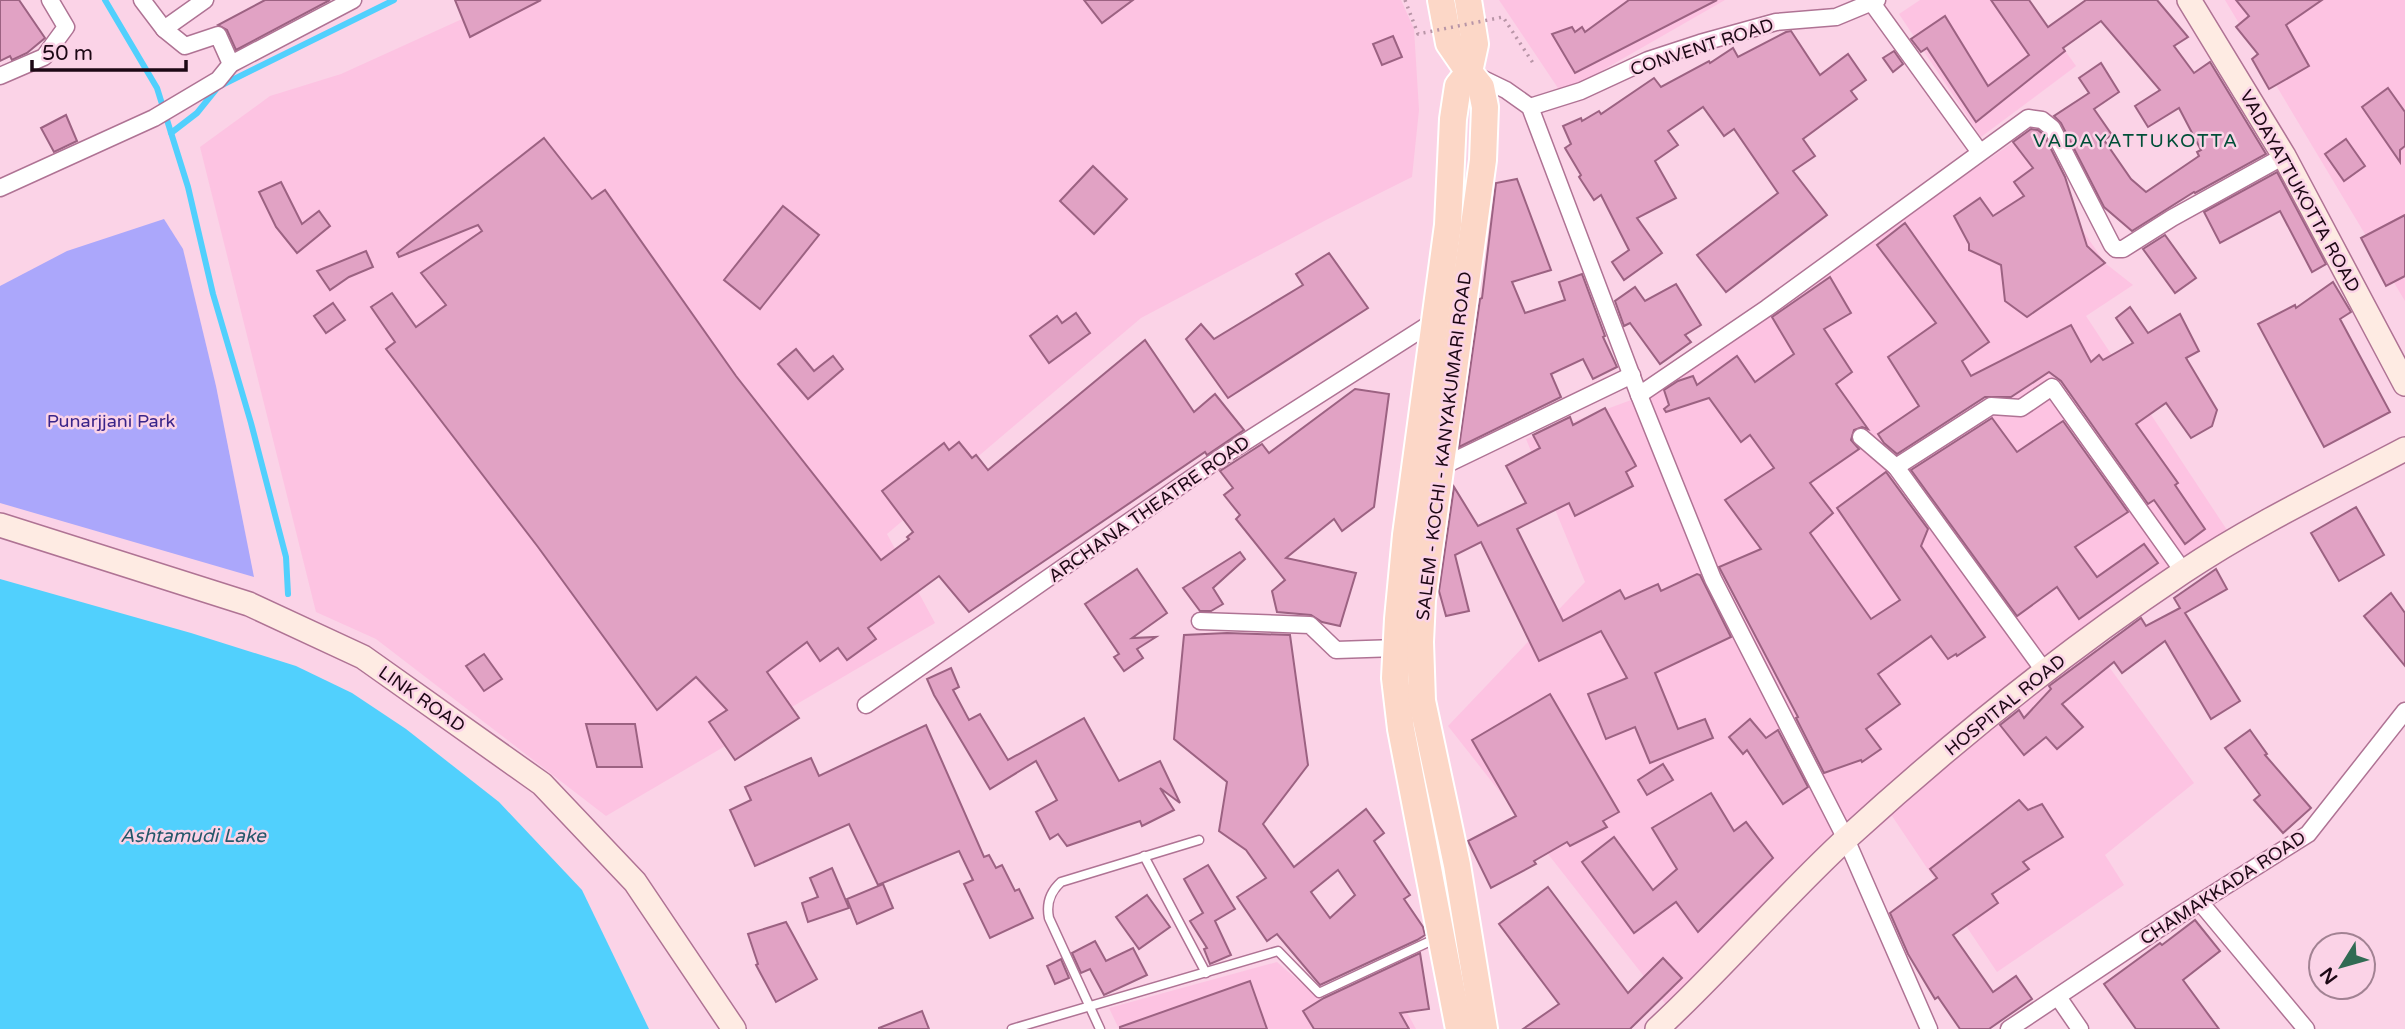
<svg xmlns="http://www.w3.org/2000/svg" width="2405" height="1029" viewBox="0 0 2405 1029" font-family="'Varela Round',sans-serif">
<rect width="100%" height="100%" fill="#fbd3e7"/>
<!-- built -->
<g fill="#fdc3e2">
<path d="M504,0H1401L1414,29L1419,110L1412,177L1326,220L1141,318L887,534L935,623L606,816L376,639L316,612L200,147L270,96L341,74Z"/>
<path d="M1499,0H1725L1582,82L1560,91Z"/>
<path d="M1920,0H2029L2076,66L1981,137L1899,14Z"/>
<path d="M2225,0H2405V301Z"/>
<path d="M2028,132L2081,228L2105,263L2133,285L2086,316L2227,530L2093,645L2194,783L2105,855L2124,885L1997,972L1892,816L1668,1007L1548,854L1541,857L1511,806L1448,726L1585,582L1526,439L1650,393Z"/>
<path d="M1277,962L1322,1001L1385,972L1416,1029H1119L1109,1008Z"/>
</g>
<!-- green -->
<path fill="#aba7fb" d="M164,219L183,249L216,386L254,577L0,503V286L67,251Z"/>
<!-- water -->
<path fill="#51d0fd" d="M0,579L191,633L296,666L352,693L406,729L499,802L582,890L649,1029H0Z"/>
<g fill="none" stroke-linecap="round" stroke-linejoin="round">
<!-- stream -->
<g stroke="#51d0fd" stroke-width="6">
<path d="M105,0L157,88L188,187L213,294L251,423L286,557L288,594"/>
<path d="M171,133L197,113L218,87L394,0"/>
</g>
</g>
<!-- building -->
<g fill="#e1a2c4" stroke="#9c6282" stroke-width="2" fill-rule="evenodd">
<path d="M0,0H19L45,38L27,53L12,60L10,56L0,61Z"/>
<path d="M265,0H330L236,50L227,30L218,25Z"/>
<path d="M455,0H541L470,37Z"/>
<path d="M1084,0H1133L1102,23Z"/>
<path d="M1629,0H1717L1575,73L1552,34L1572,27L1575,32L1582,27L1585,32Z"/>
<path d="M1991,0H2029L2048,27L2086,0H2157L2188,37L2174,46L2194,73L2210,62L2266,154L2195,193L2194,192L2132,231L2104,207L2061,123L2054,116L2089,93L2079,78L2101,63L2119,92L2094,109L2112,135L2104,140L2131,179L2146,192L2199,156L2197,152L2201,150L2179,108L2148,127L2135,106L2160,90L2101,21L2063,48L2065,51L1976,122L1927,48L1921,52L1911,39L1945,16L1988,86L2029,55Z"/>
<path d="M2236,0H2322L2286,25L2309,66L2269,89L2252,59L2258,54L2236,27L2249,16Z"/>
<path d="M1791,31L1820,75L1848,54L1866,80L1851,91L1857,99L1803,139L1815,156L1793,171L1827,215L1726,292L1697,255L1778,193L1734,129L1724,136L1703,107L1668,131L1678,145L1655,161L1676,198L1637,218L1662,253L1624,280L1612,262L1629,250L1601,195L1594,200L1579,177L1581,175L1565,148L1571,144L1563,126L1581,118L1582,121L1599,111L1601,114L1654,78L1661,87L1709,61L1710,63L1733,48L1738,57L1786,32Z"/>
<path d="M1393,36L1402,57L1382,65L1373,44Z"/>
<path d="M1894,51L1903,64L1893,72L1883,58Z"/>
<path d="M2388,88L2405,112V146L2400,150V162L2362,107Z"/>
<path d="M66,115L77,141L54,152L41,128Z"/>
<path d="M2031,129L2038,130L2044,135L2065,177L2087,246L2105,263L2027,317L2005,301L2001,265L1969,250V244L1954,216L1980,198L1993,216L2024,196L2014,182L2033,168L2013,142Z"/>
<path d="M544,138L592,199L605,190L736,376L881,560L909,539L907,537L913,532L882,491L944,443L949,450L959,442L972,458L976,455L988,470L1145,340L1194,412L1215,394L1244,430L1207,455L1205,452L969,612L939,576L868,628L876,639L847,660L838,648L820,661L807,642L767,672L799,718L735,760L709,722L727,710L696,677L657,710L538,547L386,349L395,342L371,307L392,293L416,327L446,305L421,273L482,231L478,225L399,257L397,253Z"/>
<path d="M2346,139L2365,166L2344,181L2325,154Z"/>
<path d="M1093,166L1127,199L1094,234L1060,201Z"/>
<path d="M2277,172L2326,264L2312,272L2280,211L2220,243L2204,212Z"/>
<path d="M1517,179L1551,270L1512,282L1525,313L1565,300L1559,282L1582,274L1605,336L1603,337L1617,367L1593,379L1583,359L1551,374L1561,397L1459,447L1480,299L1482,298L1496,183Z"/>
<path d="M281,182L302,224L319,211L330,226L297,253L276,227L259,192Z"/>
<path d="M783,206L819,235L760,309L724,280Z"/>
<path d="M2405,215V276L2386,286L2361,238Z"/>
<path d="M1905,223L1989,342L1962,361L1971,376L2071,325L2091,362L2099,355L2103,360L2133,343L2116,318L2130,307L2148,333L2180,314L2199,351L2186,358L2217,410L2212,426L2191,438L2166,403L2136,424L2178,483L2175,485L2205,529L2185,544L2154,500L2148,504L2061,381L2049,372L2011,397H1985L1897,454L1884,443L1878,434L1919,406L1888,357L1936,323L1877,245Z"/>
<path d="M2165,235L2196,278L2175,293L2143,249Z"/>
<path d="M366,251L373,267L349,277L330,290L317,271Z"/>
<path d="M1329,253L1368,308L1228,398L1186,339L1201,324L1214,339L1303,285L1296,274Z"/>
<path d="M1830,277L1851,313L1824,329L1852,372L1836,384L1868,429L1862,427L1854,430L1851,440L1859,449L1810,483L1833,513L1810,533L1871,619L1900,600L1837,508L1886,472L1928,529L1921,546L1985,637L1957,656L1956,654L1948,659L1931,636L1878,674L1900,704L1866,729L1881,749L1862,762L1861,760L1824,773L1796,718L1798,717L1719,567L1761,549L1725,500L1774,468L1750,435L1741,442L1709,398L1666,412L1664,409L1669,405L1664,390L1678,381L1693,376L1697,385L1737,356L1755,382L1794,354L1772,317Z"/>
<path d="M2333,282L2351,312L2340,319L2390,412L2324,447L2258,324L2295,305L2296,308Z"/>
<path d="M1676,284L1701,325L1685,335L1691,342L1660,364L1630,323L1624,326L1615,301L1635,287L1645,301Z"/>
<path d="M333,303L345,320L326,333L314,316Z"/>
<path d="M1076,313L1090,333L1049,363L1030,336L1057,316L1062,323Z"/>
<path d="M796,349L814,371L833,356L843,369L808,399L778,364Z"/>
<path d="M1355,389L1389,394L1374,507L1342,531L1334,519L1286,558L1356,573L1340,626L1322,622L1311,615L1277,612L1272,591L1285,580L1236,519L1240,515L1224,495L1233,488L1220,471L1262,444L1269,453Z"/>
<path d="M1605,408L1636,466L1626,472L1633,486L1575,516L1569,503L1517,529L1563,621L1620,590L1625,599L1658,584L1661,591L1697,574L1700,575L1731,637L1655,673L1678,729L1705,719L1713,738L1650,763L1635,727L1606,739L1588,694L1627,678L1601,631L1539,661L1481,542L1455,555L1469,611L1446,616L1439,591L1454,487L1478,526L1526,503L1506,466L1540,448L1533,435L1570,417L1573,425Z"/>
<path d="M1992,418L2017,452L2063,421L2128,512L2075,547L2097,577L2144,544L2158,563L2079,619L2057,587L2017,616L1911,470Z"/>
<path d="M2356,507L2384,555L2339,581L2311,533Z"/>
<path d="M1240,552L1245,559L1213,588L1223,604L1211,611H1200L1183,588Z"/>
<path d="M1137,569L1167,613L1132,638L1156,637L1137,649L1143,658L1124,671L1114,657L1119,654L1085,604Z"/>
<path d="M2216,569L2227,589L2185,613L2240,701L2211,719L2165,641L2122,673L2114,662L2062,704L2083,727L2057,749L2046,737L2024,755L2000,725L2019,710L2024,718L2051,689L2049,686L2141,618L2146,626L2180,608L2174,598Z"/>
<path d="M2391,593L2405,613V666L2364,616Z"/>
<path d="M1227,633L1290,635L1308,765L1263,824L1294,867L1366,809L1384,833L1374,841L1410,895L1404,899L1423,927L1425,935L1417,940L1320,985L1277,934L1267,941L1237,897L1266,878L1246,850L1219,831L1227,782L1174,739L1184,635ZM1338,870L1355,895L1330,918L1311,892Z"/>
<path d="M484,654L502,679L484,691L466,666Z"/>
<path d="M951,668L959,687L953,690L969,720L980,714L1008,760L1084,718L1119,781L1160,761L1180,803L1160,788L1174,810L1142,826L1140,821L1067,846L1058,834L1050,839L1036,812L1057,800L1036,761L990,789L934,695L927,679Z"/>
<path d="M1550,694L1619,812L1603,821L1607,827L1570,846L1567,842L1534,861L1536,864L1491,888L1468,841L1516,816L1472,740Z"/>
<path d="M1750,719L1766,738L1778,730L1808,787L1783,804L1747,750L1743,754L1729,737Z"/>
<path d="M586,724H635L642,767H597Z"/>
<path d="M926,725L984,857L989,855L996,868L1002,865L1015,891L1019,889L1033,918L990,938L964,884L973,880L959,851L878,885L849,824L755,866L730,810L751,800L745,787L811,758L819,776Z"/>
<path d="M2250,730L2267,754L2265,755L2311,808L2283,833L2254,800L2260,795L2225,748Z"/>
<path d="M1663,764L1673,780L1647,795L1638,780Z"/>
<path d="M1711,793L1734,831L1746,822L1773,858L1698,932L1676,902L1634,933L1582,862L1614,837L1653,890L1677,869L1652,828Z"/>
<path d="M2019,800L2028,810L2042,804L2063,837L2023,862L2029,869L1992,894L1998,903L1953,935L1993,992L2016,976L2032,999L1989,1029H1960L1938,997L1935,999L1908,954L1890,913L1937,878L1930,869Z"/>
<path d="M1208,865L1235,909L1215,921L1231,955L1210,964L1204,949L1207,948L1190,921L1203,913L1184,879Z"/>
<path d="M832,868L849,908L808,922L802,903L818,897L810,878Z"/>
<path d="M883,884L893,908L857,924L847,899Z"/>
<path d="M1548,887L1628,993L1663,958L1682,978L1630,1029H1523L1559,1004L1499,924Z"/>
<path d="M1147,895L1170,927L1139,949L1116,917Z"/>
<path d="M2195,920L2220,951L2183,980L2219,1029H2136L2104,984L2160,943L2162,945Z"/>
<path d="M786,922L817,979L776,1002L756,965L758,964L748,934Z"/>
<path d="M1095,941L1106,961L1133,948L1147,975L1104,995L1090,969L1081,973L1072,953Z"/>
<path d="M1420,953L1429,1009L1400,1013L1409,1029H1314L1303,1011L1324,998Z"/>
<path d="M1061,959L1069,978L1055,984L1047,966Z"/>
<path d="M1250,981L1267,1029H1120V1027Z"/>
<path d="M922,1011L929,1029H879V1028Z"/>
</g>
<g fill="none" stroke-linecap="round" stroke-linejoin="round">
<defs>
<g id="lane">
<path d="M1144,856L1206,973"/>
<path d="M1012,1029L1278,951L1319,993L1437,938"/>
<path d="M1100,1029L1049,918C1046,903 1050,892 1061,882L1199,840"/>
</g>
<g id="street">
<path d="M142,0L164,29L185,46L218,35L231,64"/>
<path d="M1872,3L1979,151"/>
<path d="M164,29L205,0"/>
<path d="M1475,75L1506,90L1530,107L1639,395L1713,579L1846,839L1929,1029"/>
<path d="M0,76L44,57L66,27L50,0"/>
<path d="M1530,107L1581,91L1648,60L1700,43L1776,22L1836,17L1877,0"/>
<path d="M0,188L154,118L218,80L231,64L353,0"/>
<path d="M1639,395L1767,308L2028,118L2042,120L2052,128L2112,245L2116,249H2123L2172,218L2284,156"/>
<path d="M1861,437L1896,467L1991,406L2021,408L2052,387L2183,571"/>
<path d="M1896,467L2045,672"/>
<path d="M1439,468L1632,375"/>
<path d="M1200,621L1310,625L1336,650L1397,648"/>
<path d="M866,705L1223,456L1436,320"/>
<path d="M2200,902L2306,1029"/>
<path d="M2058,997L2080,1029"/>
<path d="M2009,1029L2178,916L2308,834L2405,711"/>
</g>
<g id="secondary">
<path d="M2189,0L2284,156L2405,384"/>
<path d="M0,525L249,604L363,657L542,784L635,882L734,1029"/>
<path d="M1657,1029C1723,968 1781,899 1847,838C1952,742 2065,651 2183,572C2253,525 2331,488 2405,449"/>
</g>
<g id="primary">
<path d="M1441,0L1449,43L1469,72L1458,86L1453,119L1448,225L1406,535L1398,619L1395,678L1401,729L1459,1029"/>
<path d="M1468,0L1475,44L1469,72L1481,87L1485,107L1483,160L1422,600L1420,642L1422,701L1457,865L1484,1029"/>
</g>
</defs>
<!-- lane casing -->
<use href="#lane" stroke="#af7394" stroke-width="11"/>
<!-- street casing -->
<use href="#street" stroke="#af7394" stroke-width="19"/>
<!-- secondary casing -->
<use href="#secondary" stroke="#af7394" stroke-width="26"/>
<!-- primary casing -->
<use href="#primary" stroke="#fff" stroke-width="30"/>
<!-- lane -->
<use href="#lane" stroke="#fff" stroke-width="8"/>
<!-- street -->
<use href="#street" stroke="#fff" stroke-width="16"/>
<!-- secondary -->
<use href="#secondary" stroke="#feebe3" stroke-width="23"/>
<!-- primary -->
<use href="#primary" stroke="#fcd7c7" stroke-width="26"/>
<!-- path-bridge -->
<path stroke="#b895a7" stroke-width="3.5" stroke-dasharray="2 5" stroke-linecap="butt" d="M1405,0L1418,34L1503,17L1533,63"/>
</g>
<g text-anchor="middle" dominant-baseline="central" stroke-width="5" stroke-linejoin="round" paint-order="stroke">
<!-- street labels -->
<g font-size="18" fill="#1d0815" stroke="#fbd3e7">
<text transform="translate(1702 47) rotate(-18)">CONVENT ROAD</text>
<text transform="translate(2300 191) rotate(61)">VADAYATTUKOTTA ROAD</text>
<text transform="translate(1444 446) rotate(-83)">SALEM - KOCHI - KANYAKUMARI ROAD</text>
<text transform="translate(1149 509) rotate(-35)">ARCHANA THEATRE ROAD</text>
<text transform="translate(422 699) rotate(35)">LINK ROAD</text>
<text transform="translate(2005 705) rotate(-39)">HOSPITAL ROAD</text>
<text transform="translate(2223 888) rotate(-33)">CHAMAKKADA ROAD</text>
</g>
<!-- park labels -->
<g font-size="18" fill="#3a2489" stroke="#fbd3e7">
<text x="111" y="421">Punarjjani Park</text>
</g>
<!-- neighbourhood labels -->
<g font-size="19" letter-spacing="2" fill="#004f38" stroke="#fbd3e7">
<text x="2136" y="141">VADAYATTUKOTTA</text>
</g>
<!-- water labels -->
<g font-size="19" font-style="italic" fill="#24576a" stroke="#fbd3e7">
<text x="193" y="836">Ashtamudi Lake</text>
</g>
</g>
<!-- north arrow -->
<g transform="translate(2342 966) rotate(233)"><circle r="33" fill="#fbd3e7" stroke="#a28293" stroke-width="2"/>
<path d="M0-5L12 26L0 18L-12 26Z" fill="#316b54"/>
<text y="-10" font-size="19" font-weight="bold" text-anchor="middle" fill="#1d0815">N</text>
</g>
<!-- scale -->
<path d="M32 60v10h154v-10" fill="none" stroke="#1d0815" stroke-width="3.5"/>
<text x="42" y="60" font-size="21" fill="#1d0815" stroke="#fbd3e7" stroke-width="5" paint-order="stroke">50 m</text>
</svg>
